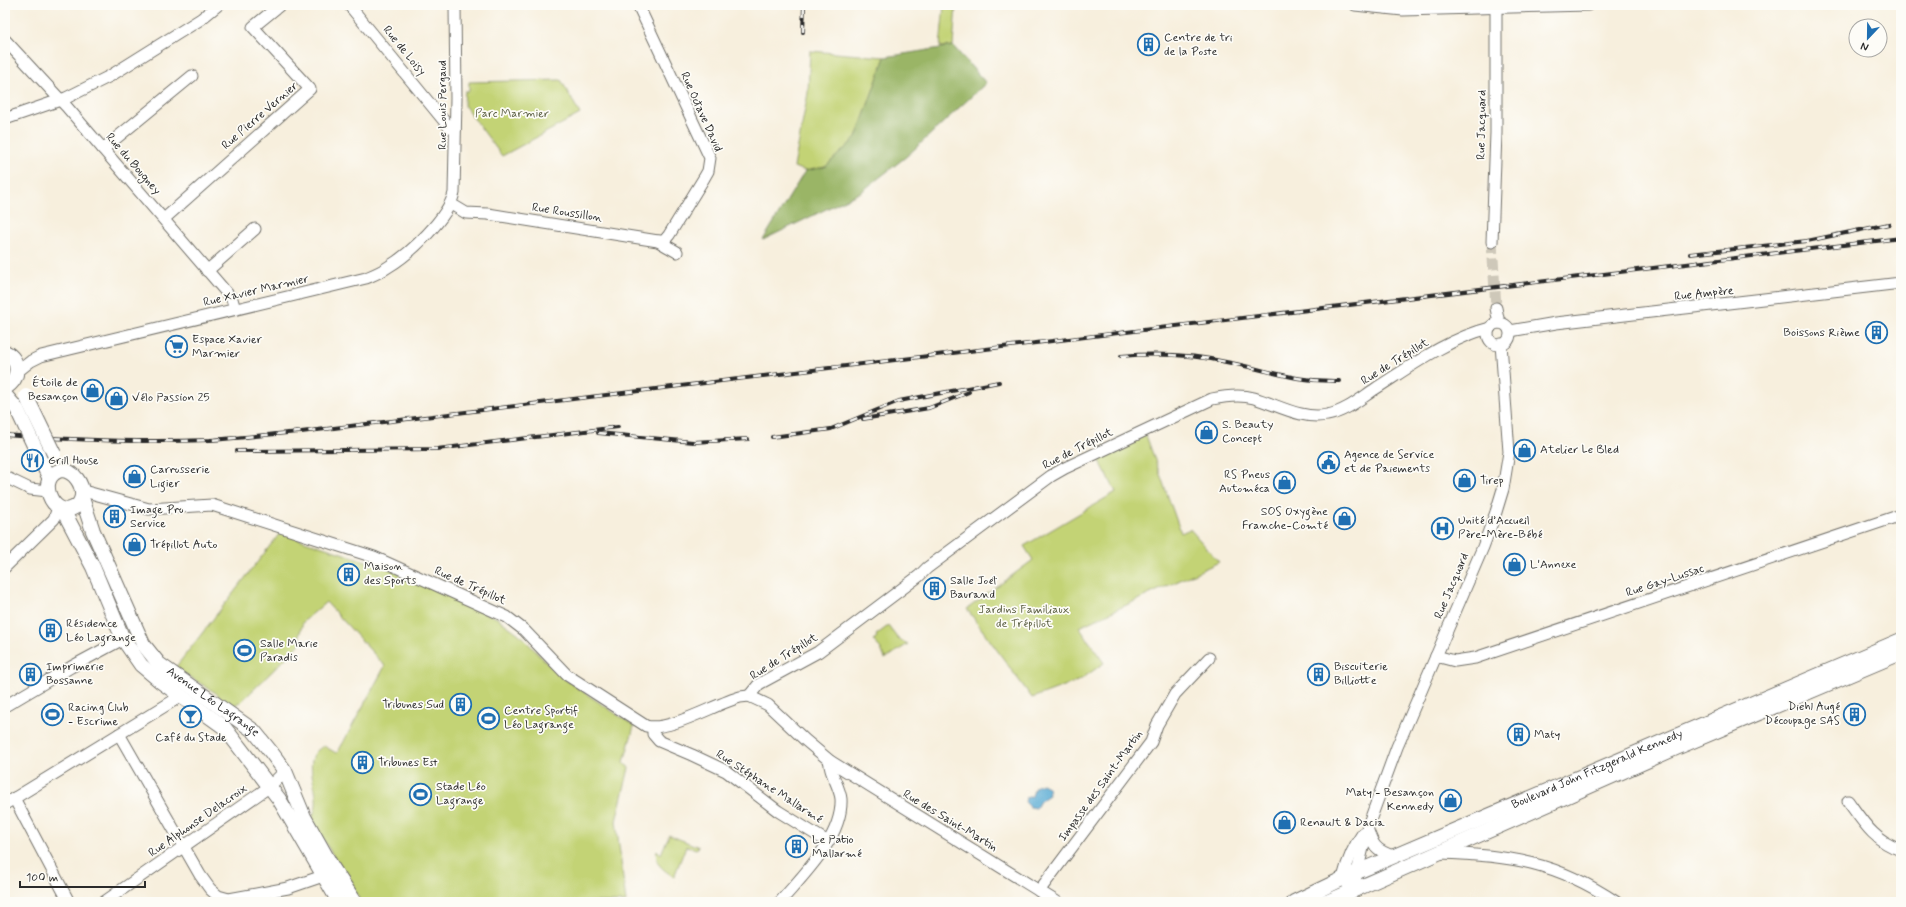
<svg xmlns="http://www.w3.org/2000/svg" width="1906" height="907" viewBox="0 0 1906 907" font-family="Mynerve,sans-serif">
<rect width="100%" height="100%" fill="#fdfcf7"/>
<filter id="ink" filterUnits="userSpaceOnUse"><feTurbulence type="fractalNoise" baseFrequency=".025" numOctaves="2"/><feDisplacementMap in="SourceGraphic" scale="8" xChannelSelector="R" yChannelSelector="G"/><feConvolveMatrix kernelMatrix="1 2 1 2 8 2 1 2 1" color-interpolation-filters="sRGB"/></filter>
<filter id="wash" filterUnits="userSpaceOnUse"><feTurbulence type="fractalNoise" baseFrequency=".012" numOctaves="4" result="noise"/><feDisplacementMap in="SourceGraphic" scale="16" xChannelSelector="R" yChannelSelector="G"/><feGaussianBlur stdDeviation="0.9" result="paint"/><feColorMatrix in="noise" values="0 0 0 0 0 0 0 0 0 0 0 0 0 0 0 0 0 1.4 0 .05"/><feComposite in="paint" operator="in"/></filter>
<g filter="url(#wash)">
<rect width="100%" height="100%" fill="#f7efdd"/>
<!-- green -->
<g fill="#c3d375" stroke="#777f50">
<path d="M944,5H956L953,46L940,47Z"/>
<path d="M810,51L885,57L856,138L825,167L805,171L794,167L808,93Z"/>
<path d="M561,80L580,114L502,156L464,105L465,91H469V82Z"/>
<path d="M1146,435L1181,533L1190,529L1219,562L1079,627L1104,663L1080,680L1032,698L967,609L1033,560L1024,546L1116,492L1098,458Z"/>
<path d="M280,533L390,569L497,618L519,634L560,676L634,726L624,762L629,768L616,821L626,902H361L311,819C313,815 316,809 316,804C318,785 300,757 324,746L336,753L338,752L385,666L326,602L303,622L299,636L303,641L240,703L239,702L231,709L216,693L175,668Z"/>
<path d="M888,626L898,639L908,644L885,659L881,649L873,640L877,637L876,635Z"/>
<path d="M669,835L699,847L696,849L686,846L674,877C663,869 654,865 657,850L661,854Z"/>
</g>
<!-- forest -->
<path fill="#9ab566" stroke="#627048" d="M953,46L986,83L907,156L861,192L763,240L805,171L825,167L856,138L885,57Z"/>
<!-- water -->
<path fill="#59abd4" stroke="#426b80" d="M1042,784L1048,787L1049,795L1040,801L1036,808L1030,807L1025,802L1026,798L1032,796L1035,787Z"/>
</g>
<g filter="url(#ink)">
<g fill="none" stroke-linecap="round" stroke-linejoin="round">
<!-- minor-tunnel -->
<path stroke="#cec8b9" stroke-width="11" stroke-dasharray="11 5.5" stroke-linecap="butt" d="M1492,242L1496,308"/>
<defs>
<g id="minor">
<path d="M349,5L449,127L455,130"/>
<path d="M638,5L710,158L708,171L704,178L669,235L664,241H658"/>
<path d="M1355,5L1403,10L1588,5"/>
<path d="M5,40L66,106L232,299L235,309"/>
<path d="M5,119L66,98L110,76L201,19L218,5"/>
<path d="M103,149L192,76"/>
<path d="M451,204L466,213L488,214L658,241L677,252"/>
<path d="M164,219L310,89L253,27L280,5"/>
<path d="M1492,242L1496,133V8"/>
<path d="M207,271L255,229"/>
<path d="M1496,308L1499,323"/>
<circle cx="1499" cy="334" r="11"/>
<path d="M1510,331L1556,323L1901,283"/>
<path d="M17,372L31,361L41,356L366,278C373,275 381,272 388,267C410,254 448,218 454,193L456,99L455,5"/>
<path d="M5,477L30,489L48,491"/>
<path d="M82,494L87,492L149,509L212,505L374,557L507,617L524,630L567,675L646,726C669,732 715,704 740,697L749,696L768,705L805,740L830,761L1057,902"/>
<path d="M5,567L54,519L58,508"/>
<path d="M1436,656L1455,661L1475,658L1901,515"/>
<path d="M749,696L759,684L818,652L919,576L927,568L1051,476L1065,468L1212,399C1226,396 1240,394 1254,398C1278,405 1302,420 1327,415C1345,412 1360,399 1375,389C1411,366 1449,338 1490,328"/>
<path d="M5,706L71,667L123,639"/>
<path d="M653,728V734L659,741L692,755L726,771L778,811L828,842"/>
<path d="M119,734L200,875L210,889L218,896L229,899L288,888L323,876"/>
<path d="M14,798L69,902"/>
<path d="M1848,801C1863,822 1875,842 1901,850"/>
<path d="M5,804L173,701L178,694"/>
<path d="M1367,828C1373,845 1375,850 1393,856"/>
<path d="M1439,853C1509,855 1557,862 1616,902"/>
<path d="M1347,883L1343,878C1347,862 1353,847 1363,833"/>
<path d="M1353,889L1369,823L1397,747L1483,547L1496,512L1503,489L1509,452L1501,344"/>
<path d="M1039,891L1151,742L1157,725L1175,694L1209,658"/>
<path d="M104,902L269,787L285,771"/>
<path d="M780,902C803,875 843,837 841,799C840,787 828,770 830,761"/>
</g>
<g id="major">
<path d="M5,352C21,360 20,379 5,388"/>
<path d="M5,395L17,409"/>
<path d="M38,454L49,477"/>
<path d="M62,470C74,471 83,484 82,496C81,501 78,506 73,508C53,519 34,476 62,470Z"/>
<path id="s1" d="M82,498L93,531L143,644L159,664L254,731L271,752L285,771L304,817L332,867L355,902"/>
<path d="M63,510L93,567L123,639L141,665L160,681L224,727L279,799L339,902"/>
<path id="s2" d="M1294,902L1357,872L1901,640"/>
<path d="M1327,902L1676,748L1901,653"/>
</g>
</defs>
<!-- minor casing -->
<use href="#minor" stroke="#727069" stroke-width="13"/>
<!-- major casing -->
<use href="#major" stroke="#727069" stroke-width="16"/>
<!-- minor -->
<use href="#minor" stroke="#fff" stroke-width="11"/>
<!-- major -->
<use href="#major" stroke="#fff" stroke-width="14"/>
<defs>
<g id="rail">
<path d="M803,32L804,5"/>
<path d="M1690,254L1807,241L1889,224"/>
<path d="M1121,356C1157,353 1196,355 1231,363C1271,371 1296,382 1339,381"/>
<path d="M863,419L929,408L969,392"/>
<path d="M598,433L693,442L748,439"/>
<path d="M5,435C73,440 141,443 210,440C240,438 271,434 301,432L1901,238"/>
<path d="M772,437L831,429L899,401L999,382"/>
<path d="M237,451L437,449L618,427"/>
</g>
</defs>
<!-- rail casing -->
<use href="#rail" stroke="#2b2b2b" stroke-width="4"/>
<!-- rail -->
<use href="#rail" stroke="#fdfcf7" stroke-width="2.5" stroke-dasharray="8" stroke-linecap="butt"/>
<defs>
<g id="major-bridge">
<path d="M26,396L54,454"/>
<path d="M17,409L38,454"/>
</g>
</defs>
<!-- major-bridge casing -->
<use href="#major-bridge" stroke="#727069" stroke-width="16" stroke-linecap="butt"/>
<!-- major-bridge -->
<use href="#major-bridge" stroke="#fff" stroke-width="14"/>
</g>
</g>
<!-- icons -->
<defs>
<symbol id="building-ring" viewBox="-11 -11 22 22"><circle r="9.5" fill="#fdfcf7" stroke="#1f6fb2" stroke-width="1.5"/><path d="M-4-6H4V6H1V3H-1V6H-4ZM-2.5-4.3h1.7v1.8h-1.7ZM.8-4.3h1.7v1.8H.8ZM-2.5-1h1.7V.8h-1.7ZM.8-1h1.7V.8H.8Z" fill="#1f6fb2"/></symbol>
<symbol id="supermarket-ring" viewBox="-11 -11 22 22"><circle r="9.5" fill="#fdfcf7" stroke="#1f6fb2" stroke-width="1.5"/><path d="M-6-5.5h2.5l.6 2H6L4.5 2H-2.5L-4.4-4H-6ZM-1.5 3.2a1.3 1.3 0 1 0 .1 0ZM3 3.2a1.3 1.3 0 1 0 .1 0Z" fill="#1f6fb2"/></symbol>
<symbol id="shop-ring" viewBox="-11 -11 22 22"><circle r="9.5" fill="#fdfcf7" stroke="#1f6fb2" stroke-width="1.5"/><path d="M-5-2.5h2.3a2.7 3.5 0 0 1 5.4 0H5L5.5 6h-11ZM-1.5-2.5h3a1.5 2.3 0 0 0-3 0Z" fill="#1f6fb2"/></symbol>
<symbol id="restaurant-ring" viewBox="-11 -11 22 22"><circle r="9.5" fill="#fdfcf7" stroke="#1f6fb2" stroke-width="1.5"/><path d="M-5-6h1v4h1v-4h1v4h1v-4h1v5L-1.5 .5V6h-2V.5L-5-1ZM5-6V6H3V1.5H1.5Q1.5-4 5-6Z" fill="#1f6fb2"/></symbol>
<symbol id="civic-ring" viewBox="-11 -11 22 22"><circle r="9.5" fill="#fdfcf7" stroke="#1f6fb2" stroke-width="1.5"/><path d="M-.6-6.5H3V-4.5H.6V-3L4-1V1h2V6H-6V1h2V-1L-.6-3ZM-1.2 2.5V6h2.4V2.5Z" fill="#1f6fb2"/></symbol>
<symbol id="hospital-ring" viewBox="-11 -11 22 22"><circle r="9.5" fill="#fdfcf7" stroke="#1f6fb2" stroke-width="1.5"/><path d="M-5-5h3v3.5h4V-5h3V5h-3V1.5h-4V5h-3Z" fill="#1f6fb2"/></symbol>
<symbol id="stadium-ring" viewBox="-11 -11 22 22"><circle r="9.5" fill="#fdfcf7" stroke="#1f6fb2" stroke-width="1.5"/><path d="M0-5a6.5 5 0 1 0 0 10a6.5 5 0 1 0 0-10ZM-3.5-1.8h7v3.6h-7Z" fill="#1f6fb2"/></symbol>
<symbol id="bar-ring" viewBox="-11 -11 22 22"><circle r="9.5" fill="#fdfcf7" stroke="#1f6fb2" stroke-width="1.5"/><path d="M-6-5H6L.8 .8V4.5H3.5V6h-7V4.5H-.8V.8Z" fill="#1f6fb2"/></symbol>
</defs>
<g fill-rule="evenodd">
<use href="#building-ring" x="1136" y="32" width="25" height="25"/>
<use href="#building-ring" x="1864" y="320" width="25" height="25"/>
<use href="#supermarket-ring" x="164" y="334" width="25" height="25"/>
<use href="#shop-ring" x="80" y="378" width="25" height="25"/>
<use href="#shop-ring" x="104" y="386" width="25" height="25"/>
<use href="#shop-ring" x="1194" y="420" width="25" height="25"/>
<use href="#shop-ring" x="1512" y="438" width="25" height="25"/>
<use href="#restaurant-ring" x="20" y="448" width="25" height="25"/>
<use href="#civic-ring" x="1316" y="450" width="25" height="25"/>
<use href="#shop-ring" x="122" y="464" width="25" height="25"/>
<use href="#shop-ring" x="1452" y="468" width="25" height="25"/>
<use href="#shop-ring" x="1272" y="470" width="25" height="25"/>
<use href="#building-ring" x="102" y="504" width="25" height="25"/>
<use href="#shop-ring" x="1332" y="506" width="25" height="25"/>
<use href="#hospital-ring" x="1430" y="516" width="25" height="25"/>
<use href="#shop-ring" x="122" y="532" width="25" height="25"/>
<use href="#shop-ring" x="1502" y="552" width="25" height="25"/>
<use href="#building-ring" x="336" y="562" width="25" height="25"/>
<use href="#building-ring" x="922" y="576" width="25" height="25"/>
<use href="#building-ring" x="38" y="618" width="25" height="25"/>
<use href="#stadium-ring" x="232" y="638" width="25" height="25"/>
<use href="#building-ring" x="18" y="662" width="25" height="25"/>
<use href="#building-ring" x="1306" y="662" width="25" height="25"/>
<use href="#building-ring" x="448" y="692" width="25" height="25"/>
<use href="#building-ring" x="1842" y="702" width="25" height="25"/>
<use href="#stadium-ring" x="40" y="702" width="25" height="25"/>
<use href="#bar-ring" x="178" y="704" width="25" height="25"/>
<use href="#stadium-ring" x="476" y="706" width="25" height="25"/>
<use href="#building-ring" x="1506" y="722" width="25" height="25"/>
<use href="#building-ring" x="350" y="750" width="25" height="25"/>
<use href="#stadium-ring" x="408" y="782" width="25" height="25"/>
<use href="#shop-ring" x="1438" y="788" width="25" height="25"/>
<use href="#shop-ring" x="1272" y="810" width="25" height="25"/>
<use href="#building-ring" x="784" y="834" width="25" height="25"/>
</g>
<g text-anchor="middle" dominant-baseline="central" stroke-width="3.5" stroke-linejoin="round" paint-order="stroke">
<!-- poi labels -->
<g font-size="12" fill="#2b2b2b" stroke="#fdfcf7" text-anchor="start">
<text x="1164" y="38">Centre de tri<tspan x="1164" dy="14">de la Poste</tspan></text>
<text x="1860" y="333" text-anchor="end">Boissons Rième</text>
<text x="192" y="340">Espace Xavier<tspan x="192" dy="14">Marmier</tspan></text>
<text x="78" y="383" text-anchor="end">Étoile de<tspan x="78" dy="14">Besançon</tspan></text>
<text x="132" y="398">Vélo Passion 25</text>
<text x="1222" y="425">S. Beauty<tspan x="1222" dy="14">Concept</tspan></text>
<text x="1540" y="450">Atelier Le Bled</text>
<text x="1344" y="455">Agence de Service<tspan x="1344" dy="14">et de Paiements</tspan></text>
<text x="48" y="461">Grill House</text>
<text x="150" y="470">Carrosserie<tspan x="150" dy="14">Ligier</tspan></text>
<text x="1270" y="475" text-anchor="end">RS Pneus<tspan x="1270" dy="14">Automéca</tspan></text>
<text x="1480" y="481">Tirep</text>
<text x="130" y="510">Image Pro<tspan x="130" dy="14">Service</tspan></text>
<text x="1328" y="512" text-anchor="end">SOS Oxygène<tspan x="1328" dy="14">Franche-Comté</tspan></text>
<text x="1458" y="521">Unité d’Accueil<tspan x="1458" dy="14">Père-Mère-Bébé</tspan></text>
<text x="150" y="545">Trépillot Auto</text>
<text x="1530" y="565">L'Annexe</text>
<text x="364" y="567">Maison<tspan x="364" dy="14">des Sports</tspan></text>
<text x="950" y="581">Salle Joël<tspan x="950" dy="14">Baurand</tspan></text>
<text x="66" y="624">Résidence<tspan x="66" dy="14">Léo Lagrange</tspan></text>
<text x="260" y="644">Salle Marie<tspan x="260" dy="14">Paradis</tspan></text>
<text x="46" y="667">Imprimerie<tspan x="46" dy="14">Bossanne</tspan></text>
<text x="1334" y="667">Biscuiterie<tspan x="1334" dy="14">Billiotte</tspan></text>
<text x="444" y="705" text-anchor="end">Tribunes Sud</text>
<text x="1840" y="707" text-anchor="end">Diehl Augé<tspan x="1840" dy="14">Découpage SAS</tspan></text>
<text x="68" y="708">Racing Club<tspan x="68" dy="14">- Escrime</tspan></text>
<text x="504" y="711">Centre Sportif<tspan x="504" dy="14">Léo Lagrange</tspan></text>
<text x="1534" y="735">Maty</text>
<text x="191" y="738" text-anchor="middle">Café du Stade</text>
<text x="378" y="763">Tribunes Est</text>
<text x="436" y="787">Stade Léo<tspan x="436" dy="14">Lagrange</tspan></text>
<text x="1434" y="793" text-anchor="end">Maty - Besançon<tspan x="1434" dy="14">Kennedy</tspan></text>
<text x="1300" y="823">Renault &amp; Dacia</text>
<text x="812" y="840">Le Patio<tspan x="812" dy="14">Mallarmé</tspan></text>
</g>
<!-- street labels -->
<g font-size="12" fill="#2b2b2b" stroke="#fdfcf7">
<text transform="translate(404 51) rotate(51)">Rue de Loisy</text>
<text transform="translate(443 105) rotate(-90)">Rue Louis Pergaud</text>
<text transform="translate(701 112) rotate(66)">Rue Octave David</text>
<text transform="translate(260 116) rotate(-41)">Rue Pierre Vernier</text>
<text transform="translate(1482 125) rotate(-89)">Rue Jacquard</text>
<text transform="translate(133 164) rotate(49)">Rue du Bougney</text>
<text transform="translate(567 213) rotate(9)">Rue Roussillon</text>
<text transform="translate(256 291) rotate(-13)">Rue Xavier Marmier</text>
<text transform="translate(1704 294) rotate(-6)">Rue Ampère</text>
<text transform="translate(1395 362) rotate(-32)">Rue de Trépillot</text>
<text transform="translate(1078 449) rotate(-27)">Rue de Trépillot</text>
<text transform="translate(1665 581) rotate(-18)">Rue Gay-Lussac</text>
<text transform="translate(470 586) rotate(24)">Rue de Trépillot</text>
<text transform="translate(1452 586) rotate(-67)">Rue Jacquard</text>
<text transform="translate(784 657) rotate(-32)">Rue de Trépillot</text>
<text stroke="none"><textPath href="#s1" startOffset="250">Avenue Léo Lagrange</textPath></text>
<text stroke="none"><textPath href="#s2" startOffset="331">Boulevard John Fitzgerald Kennedy</textPath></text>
<text transform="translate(1101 786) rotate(-54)">Impasse des Saint-Martin</text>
<text transform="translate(769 787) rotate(33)">Rue Stéphane Mallarmé</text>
<text transform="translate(198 821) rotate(-35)">Rue Alphonse Delacroix</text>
<text transform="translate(950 821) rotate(31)">Rue des Saint-Martin</text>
</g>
<!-- park labels -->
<g font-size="12" fill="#595d41" stroke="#fdfcf7">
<text x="512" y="114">Parc Marmier</text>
<text x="1024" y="610">Jardins Familiaux<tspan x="1024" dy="14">de Trépillot</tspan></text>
</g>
</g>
<!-- margin -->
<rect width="1906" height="907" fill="none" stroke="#fdfcf7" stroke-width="20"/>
<!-- north arrow -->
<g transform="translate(1868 38) rotate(202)"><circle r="19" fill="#fdfcf7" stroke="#a9a8a5"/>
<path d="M0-3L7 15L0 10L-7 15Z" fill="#1f6fb2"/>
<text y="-6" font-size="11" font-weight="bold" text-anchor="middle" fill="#2b2b2b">N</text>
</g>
<!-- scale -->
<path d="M20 881v6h125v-6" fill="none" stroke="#2b2b2b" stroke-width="2"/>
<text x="26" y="881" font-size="12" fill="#2b2b2b" stroke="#fdfcf7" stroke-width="3" paint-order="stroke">100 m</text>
</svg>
